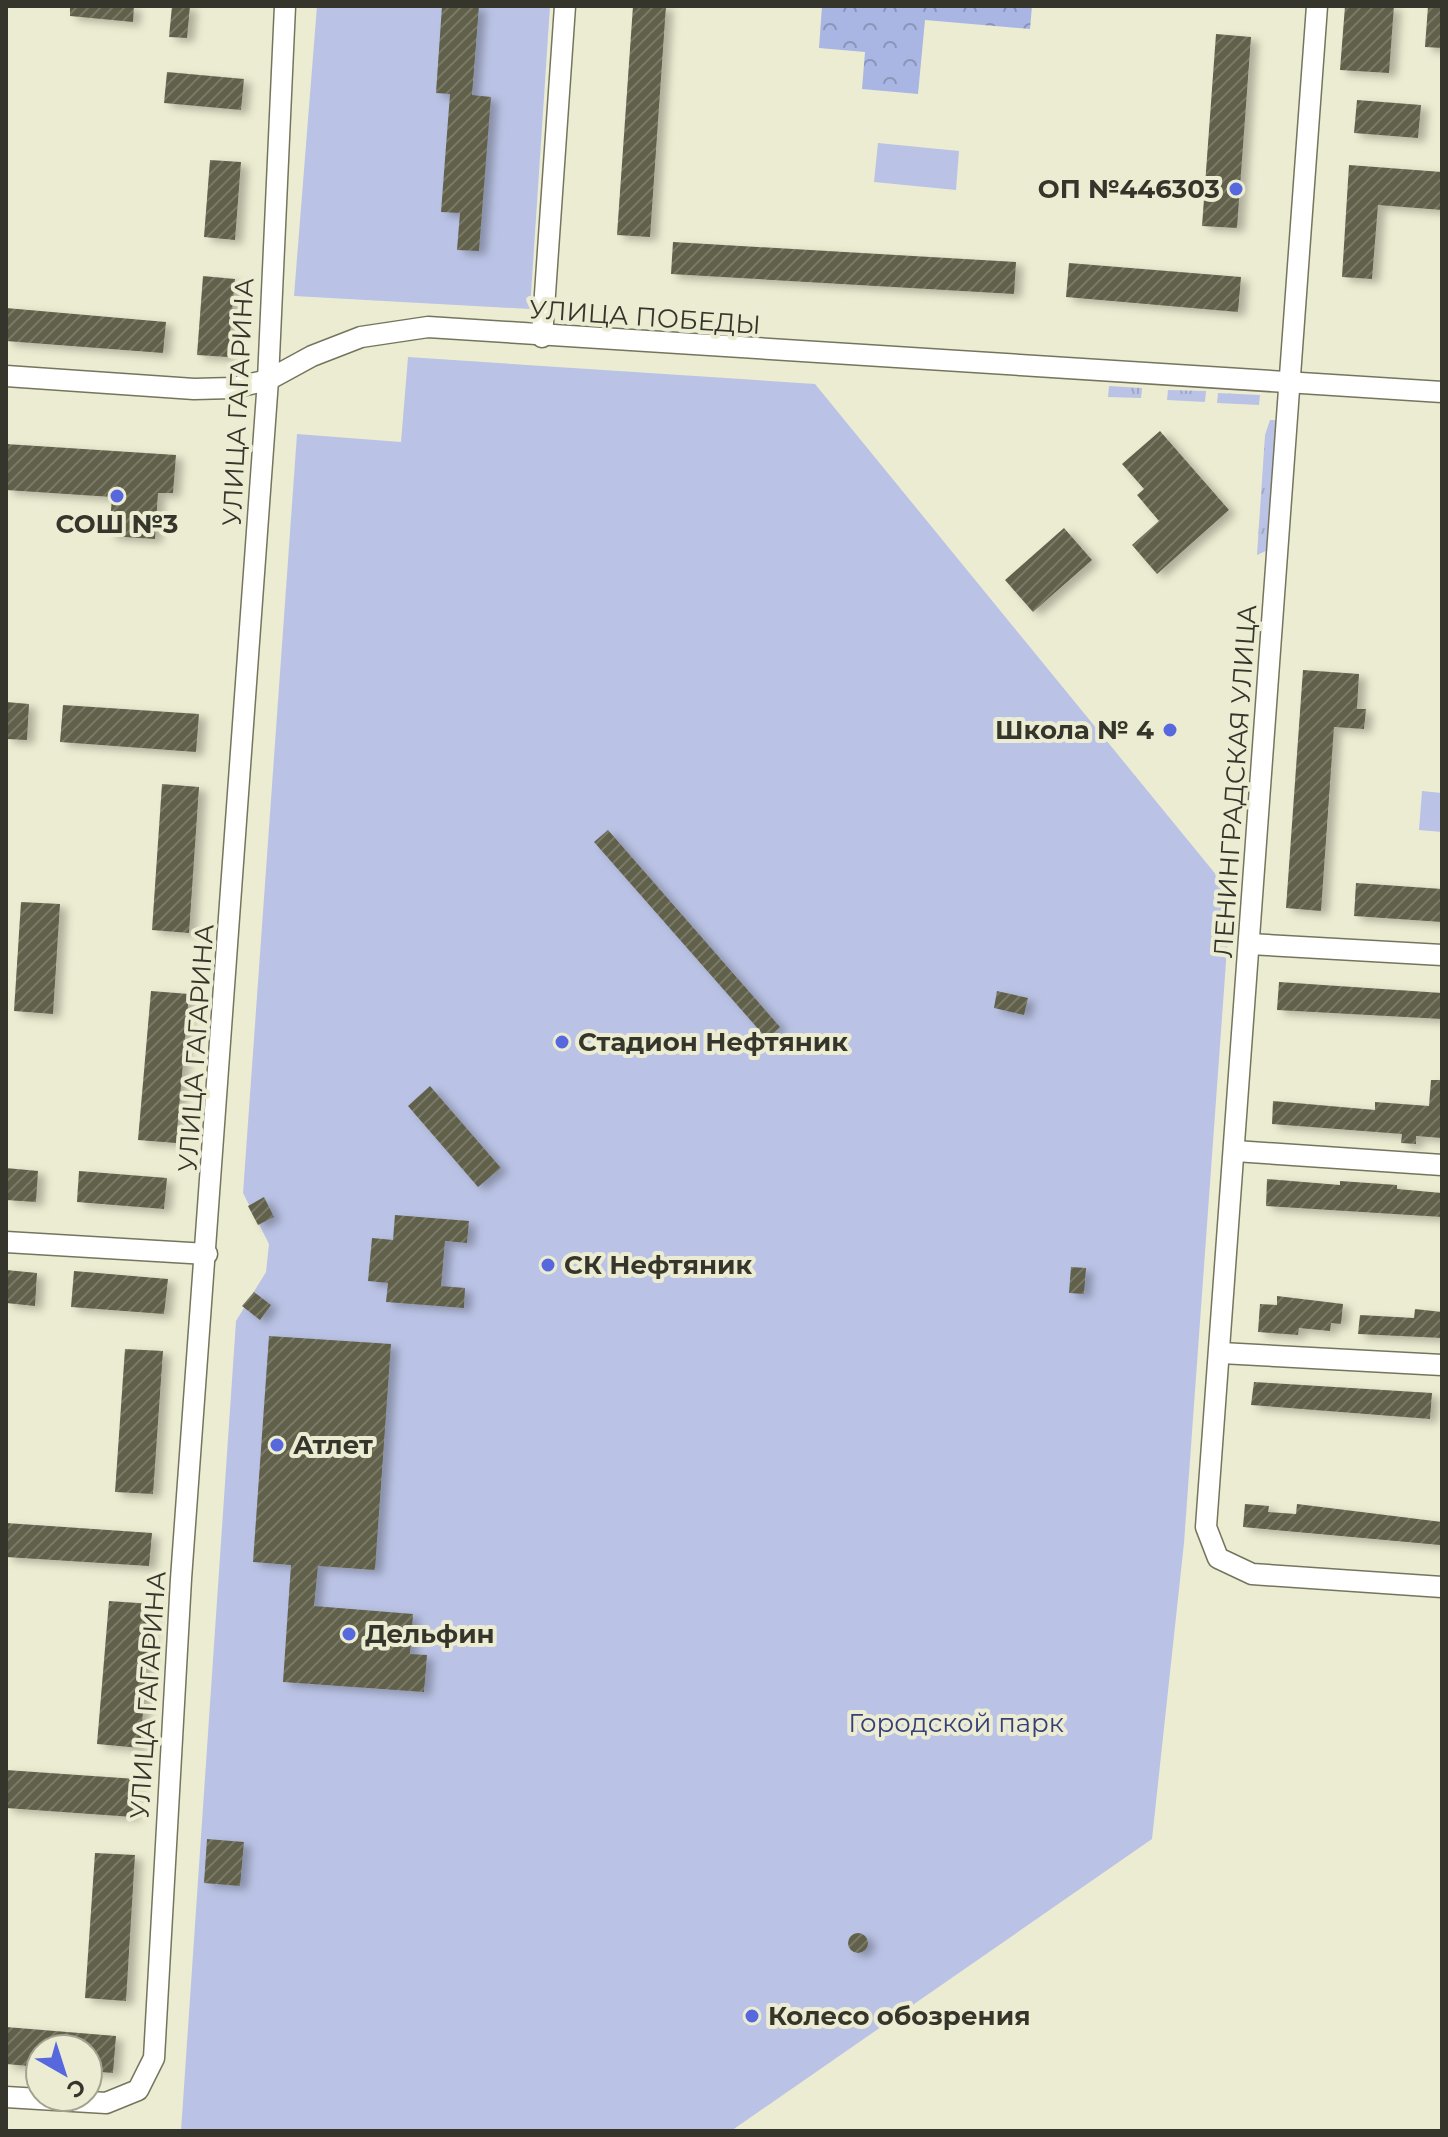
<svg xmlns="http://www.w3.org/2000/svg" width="1448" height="2137" viewBox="0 0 1448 2137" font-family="Montserrat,sans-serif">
<defs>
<pattern id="grass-tufts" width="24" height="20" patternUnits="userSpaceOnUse" patternTransform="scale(2)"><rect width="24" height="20" fill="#bac3e5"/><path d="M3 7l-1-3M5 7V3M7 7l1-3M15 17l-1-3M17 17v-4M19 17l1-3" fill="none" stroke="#a0a8c5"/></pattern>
<pattern id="forest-crowns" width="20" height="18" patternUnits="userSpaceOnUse" patternTransform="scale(2)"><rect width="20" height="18" fill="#a9b5e3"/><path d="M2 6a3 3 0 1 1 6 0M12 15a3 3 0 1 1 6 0" fill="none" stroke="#8a94b8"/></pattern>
<pattern id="building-hatch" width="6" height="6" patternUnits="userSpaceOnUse" patternTransform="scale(2)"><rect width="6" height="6" fill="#61614b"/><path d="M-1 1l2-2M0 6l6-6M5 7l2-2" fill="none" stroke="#797968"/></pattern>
<filter id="shadow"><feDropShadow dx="7" dy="4" stdDeviation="4" flood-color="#0004"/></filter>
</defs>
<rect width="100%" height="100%" fill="#ececd2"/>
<!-- grass -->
<g fill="url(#grass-tufts)">
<path d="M1109,386L1142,388L1141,398L1108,397Z"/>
<path d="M1168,390L1206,391L1205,402L1167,400Z"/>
<path d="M1218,393L1260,395L1259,405L1217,403Z"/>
<path d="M1270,420H1277L1268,550L1257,555L1265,435Z"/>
</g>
<!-- forest -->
<path fill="url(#forest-crowns)" d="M822,6H1032L1030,29L925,20L918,94L862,89L865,52L819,48Z"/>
<!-- park -->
<g fill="#bac3e5">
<path d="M317,6H550L530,309L294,296Z"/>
<path d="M878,143L959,151L956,190L874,182Z"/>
<path d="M408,357L815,384L1231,893L1184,1543L1152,1839L731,2131H181L236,1321L266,1272L269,1244L243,1193L297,434L401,442Z"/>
<path d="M1422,791L1442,793V832L1419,830Z"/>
</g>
<!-- building -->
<g fill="url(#building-hatch)" filter="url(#shadow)">
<path d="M70,6H134L133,22L70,16Z"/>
<path d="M172,6H190L187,38L169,37Z"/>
<path d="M442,6H479L472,95L491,97L479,251L457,250L460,213L441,212L450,94L436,93Z"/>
<path d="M633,6H666L650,237L617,235Z"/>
<path d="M1345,6H1394L1389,73L1340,70Z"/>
<path d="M1428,6H1442V48L1425,47Z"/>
<path d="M1216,34L1251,37L1237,228L1202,226Z"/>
<path d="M167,72L244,79L241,110L164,103Z"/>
<path d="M1357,100L1421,105L1418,138L1354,133Z"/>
<path d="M210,160L241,162L235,240L204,237Z"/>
<path d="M1349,165L1442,172V210L1378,205L1372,279L1342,277Z"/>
<path d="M673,242L1016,262L1014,294L671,274Z"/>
<path d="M1069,263L1241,277L1238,312L1066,297Z"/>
<path d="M203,276L235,279L228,357L197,355Z"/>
<path d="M6,308L166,322L163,353L6,341Z"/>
<path d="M1160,431L1229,510L1157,574L1132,545L1159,521L1137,495L1144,489L1122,464Z"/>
<path d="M6,444L176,455L173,493H158L155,539L109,536L112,497L6,490Z"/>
<path d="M1064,528L1092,560L1033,612L1005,580Z"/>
<path d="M1303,670L1359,674L1357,709H1366L1364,729L1334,727L1321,911L1286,908Z"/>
<path d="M6,702L29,704L27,740L6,739Z"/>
<path d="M63,705L199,714L196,752L60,742Z"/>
<path d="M162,784L199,787L189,933L152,930Z"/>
<path d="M608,830L780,1027L767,1039L594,842Z"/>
<path d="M1356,883L1442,889V922L1354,916Z"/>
<path d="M21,902L60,904L53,1014L14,1011Z"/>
<path d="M1279,982L1442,993V1019L1277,1010Z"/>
<path d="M151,991L189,994L176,1143L138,1140Z"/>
<path d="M997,991L1028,998L1024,1015L994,1008Z"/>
<path d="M1431,1080H1442V1138L1416,1136V1144L1401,1143L1402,1134L1272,1124L1273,1101L1375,1110V1102L1429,1106Z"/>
<path d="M430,1086L501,1168L478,1187L408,1106Z"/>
<path d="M6,1168L38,1171L36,1202L6,1200Z"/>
<path d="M79,1171L167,1178L164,1209L77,1202Z"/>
<path d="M1267,1179L1340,1185V1181L1397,1185V1189L1442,1193V1217L1266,1206Z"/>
<path d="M264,1197L274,1217L258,1225L248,1206Z"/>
<path d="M395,1215L469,1221L467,1243L445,1241L441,1286L465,1288L464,1308L386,1302L388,1283L368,1281L372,1238L393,1240Z"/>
<path d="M1071,1267L1086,1268L1084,1294L1069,1293Z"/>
<path d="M6,1270L37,1273L35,1306L6,1303Z"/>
<path d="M74,1271L168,1279L164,1314L71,1307Z"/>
<path d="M254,1292L271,1305L260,1320L242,1306Z"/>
<path d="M1277,1296L1343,1304L1341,1324L1331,1323L1330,1331L1299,1328L1298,1335L1258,1332L1260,1304L1277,1305Z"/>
<path d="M1415,1309L1442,1312V1338L1358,1334L1360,1315L1414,1318Z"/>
<path d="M269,1336L391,1344L375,1570L318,1566L314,1606L413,1614L410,1654L427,1655L424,1692L283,1682L291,1565L253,1562Z"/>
<path d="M125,1349L163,1351L153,1494L115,1492Z"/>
<path d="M1254,1382L1432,1393L1430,1419L1251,1405Z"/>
<path d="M1245,1504L1269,1506L1268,1512L1296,1514L1297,1504L1442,1522L1440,1545L1243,1527Z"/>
<path d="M6,1523L152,1533L149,1566L6,1557Z"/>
<path d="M109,1601L152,1604L140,1748L97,1744Z"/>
<path d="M6,1770L136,1779L133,1817L6,1808Z"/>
<path d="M207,1839L244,1842L240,1886L204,1883Z"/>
<path d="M95,1853L135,1855L126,2001L85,1998Z"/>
<circle cx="858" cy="1943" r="10"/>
<path d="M6,2027L116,2036L113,2073L88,2071V2049H40V2067L6,2064Z"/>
</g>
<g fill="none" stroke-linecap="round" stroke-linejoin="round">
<defs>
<g id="minor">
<path d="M1317,6L1206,1527L1218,1558L1252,1574L1442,1587"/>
<path d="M542,337L565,6"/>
<path d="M6,376L194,389L233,388L268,380L312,356L361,337L428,327L1442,392"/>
<path d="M1250,944L1442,955"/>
<path d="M1235,1151L1442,1165"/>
<path d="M6,1242L207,1254"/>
<path d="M1221,1353L1442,1365"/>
<path d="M6,2097L106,2103L138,2090L154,2058L181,1579L268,380L285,6"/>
</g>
</defs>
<!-- minor casing -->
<use href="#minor" stroke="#75755e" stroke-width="23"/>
<!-- minor -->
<use href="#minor" stroke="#fff" stroke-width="20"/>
</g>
<!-- markers -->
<g fill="#5767dd" stroke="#ececd2" stroke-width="3">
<circle cx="1236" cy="189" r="8"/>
<circle cx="117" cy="496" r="8"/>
<circle cx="1170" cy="730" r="8"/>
<circle cx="562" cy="1042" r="8"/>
<circle cx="548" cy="1265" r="8"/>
<circle cx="277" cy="1445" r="8"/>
<circle cx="349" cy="1634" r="8"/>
<circle cx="752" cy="2016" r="8"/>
</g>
<g text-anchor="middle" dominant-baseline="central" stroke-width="8" stroke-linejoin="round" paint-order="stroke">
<!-- poi labels -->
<g font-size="26" font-weight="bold" fill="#35352b" stroke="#ececd2" text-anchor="start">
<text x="1220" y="189" text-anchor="end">ОП №446303</text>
<text x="117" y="524" text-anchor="middle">СОШ №3</text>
<text x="1154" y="730" text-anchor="end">Школа № 4</text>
<text x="578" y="1042">Стадион Нефтяник</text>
<text x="564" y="1265">СК Нефтяник</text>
<text x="293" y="1445">Атлет</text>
<text x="365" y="1634">Дельфин</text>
<text x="768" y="2016">Колесо обозрения</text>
</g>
<!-- street labels -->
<g font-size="26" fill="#35352b" stroke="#ececd2">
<text transform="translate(645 317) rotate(4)">УЛИЦА ПОБЕДЫ</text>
<text transform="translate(238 402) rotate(-87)">УЛИЦА ГАГАРИНА</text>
<text transform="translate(1235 781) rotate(-86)">ЛЕНИНГРАДСКАЯ УЛИЦА</text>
<text transform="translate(196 1048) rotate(-86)">УЛИЦА ГАГАРИНА</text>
<text transform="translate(148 1695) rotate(-86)">УЛИЦА ГАГАРИНА</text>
</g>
<!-- park labels -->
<g font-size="26" fill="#353f79" stroke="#ececd2">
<text x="956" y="1723">Городской парк</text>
</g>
</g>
<!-- border -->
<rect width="1448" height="2137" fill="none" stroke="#35352b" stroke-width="16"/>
<!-- north arrow -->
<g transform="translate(64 2073) rotate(141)"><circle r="38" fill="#ececd2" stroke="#a3a38f" stroke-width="2"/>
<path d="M0-6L14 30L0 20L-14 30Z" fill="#5767dd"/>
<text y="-12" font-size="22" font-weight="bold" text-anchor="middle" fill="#35352b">С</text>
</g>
</svg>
